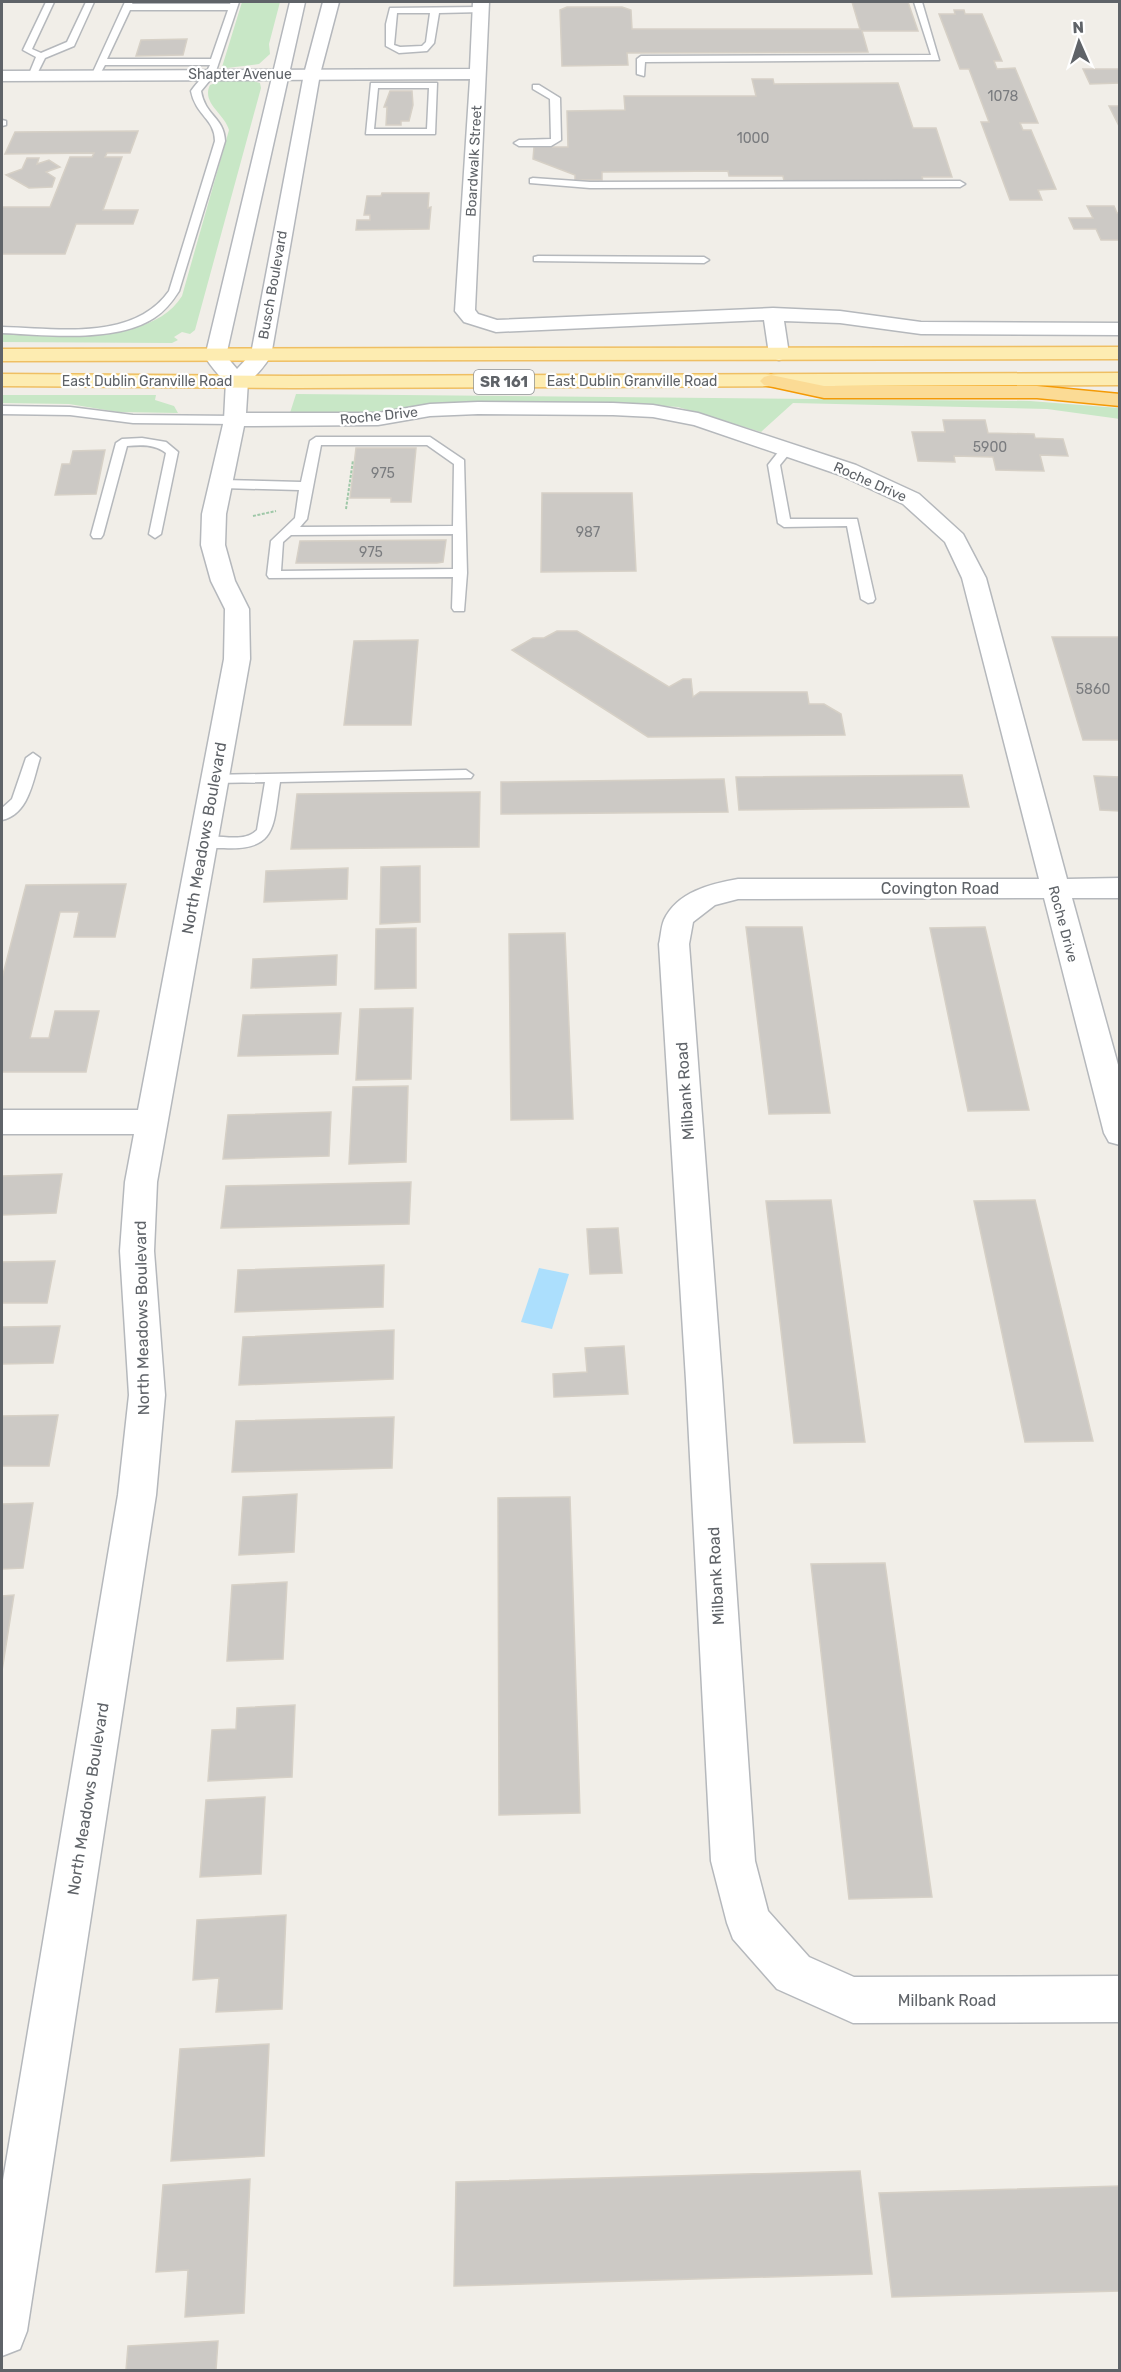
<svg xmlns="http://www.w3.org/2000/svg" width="1121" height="2372" viewBox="0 0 1121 2372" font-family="Rubik,sans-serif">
<rect width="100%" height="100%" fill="#f1eee8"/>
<!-- green -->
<g fill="#c8e7c6">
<path d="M242,2H280L269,44L270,54L259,64L227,68L222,67Z"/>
<path d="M228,78H244L260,83L261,88L195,330L190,334L182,332L174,337L178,340L172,343L2,342V334C54,334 150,347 182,296L229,130C225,114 201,103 210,85Z"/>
<path d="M296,394L1030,401L1119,408L1120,419L1047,409L793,403L761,432L678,407L650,405L447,404L379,413H290Z"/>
<path d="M2,395H156L155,400L174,406L178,413L118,412L69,404L2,403Z"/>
</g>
<!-- water -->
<path fill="#acdffd" d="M539,1268L569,1274L552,1329L521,1322Z"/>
<!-- building -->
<g fill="#ccc9c5" stroke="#d6d0c6" stroke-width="1.5">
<path d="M852,2H908L918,31H862L868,52L627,53L628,65L562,66L560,10L567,7H622L631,10L632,29H860Z"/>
<path d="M954,10H964L965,14H982L1002,61H994L997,69L1015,68L1038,123H1020L1023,130H1031L1056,189L1038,190L1042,200H1010L981,122H989L969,69H960L939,14H955Z"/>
<path d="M187,39L183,55L136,56L141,40Z"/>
<path d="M1083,69H1120V83L1090,84Z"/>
<path d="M752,79H773L774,84L898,83L913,128H936L952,177H922L923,181H784L783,176H729L728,171L602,172V180H575V175L533,159L534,147H568L567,111L625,110L624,96H756Z"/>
<path d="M390,91H412L413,105L409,121H401V125H386L387,107H384Z"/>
<path d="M1109,106H1120V128Z"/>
<path d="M138,131L130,153H107L105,157H122L103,210H138L133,224H76L65,254H2V207H50L70,157H92L94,153L5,154L15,132Z"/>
<path d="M27,158H39L37,164L49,160L60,167L46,172L55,178L52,187L29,188L6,175L22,169Z"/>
<path d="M382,193H429L428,208L431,207L429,229L356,230L357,220H370V215H364L367,196H381Z"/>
<path d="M1087,206H1114L1117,213H1120V240H1101L1096,229H1074L1069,218H1093Z"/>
<path d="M943,420H985L988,433L1034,434L1035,438L1063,439L1068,456L1040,455L1044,471L996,470L993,457L954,456L955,462L918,461L912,432H945Z"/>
<path d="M356,448H416L411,502H391V498H350Z"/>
<path d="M105,450L96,494L55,495L62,464H70L73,451Z"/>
<path d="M542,493H632L636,571L541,572Z"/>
<path d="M446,540L443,562L437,563H296L300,541Z"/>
<path d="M557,631H577L669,687L683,679H691L693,697L700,692H807L809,704H824L841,714L845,735L648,737L512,650L533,638H544Z"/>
<path d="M1052,637H1120V740H1083Z"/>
<path d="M418,640L411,725H344L354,641Z"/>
<path d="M962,775L969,807L739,810L736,777Z"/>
<path d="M1094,776L1120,777V811L1100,810Z"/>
<path d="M724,779L728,812L501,814V782Z"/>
<path d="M480,792L479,847L291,849L297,794Z"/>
<path d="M420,866V922L380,924L381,867Z"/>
<path d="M348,868L347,899L264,902L266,871Z"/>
<path d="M126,884L115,937H74L79,912H60L30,1038H49L55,1011H99L86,1072H2V978L26,885Z"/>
<path d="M746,927H802L830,1113L769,1114Z"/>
<path d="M985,927L1029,1110L968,1111L930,928Z"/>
<path d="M416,928V988L375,989L376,929Z"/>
<path d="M565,933L573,1119L511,1120L509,934Z"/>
<path d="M337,955L336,985L251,988L253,959Z"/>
<path d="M413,1008L411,1079L356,1080L360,1009Z"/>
<path d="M341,1013L338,1054L238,1056L243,1015Z"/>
<path d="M408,1086L406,1162L349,1164L353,1087Z"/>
<path d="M331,1112L329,1156L223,1159L228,1115Z"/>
<path d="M62,1174L56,1213L2,1215V1176Z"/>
<path d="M411,1182L409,1224L221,1228L226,1186Z"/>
<path d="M831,1200L865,1442L794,1443L766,1201Z"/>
<path d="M1035,1200L1093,1441L1025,1442L974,1201Z"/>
<path d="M618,1228L622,1273L590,1274L587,1229Z"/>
<path d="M55,1261L47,1303H2V1262Z"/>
<path d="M384,1265L383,1307L235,1312L238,1270Z"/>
<path d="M60,1326L53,1363L2,1364V1327Z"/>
<path d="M394,1330L393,1379L239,1385L243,1337Z"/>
<path d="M624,1346L628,1394L554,1397L553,1374L587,1372L585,1348Z"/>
<path d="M58,1415L49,1466H2V1416Z"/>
<path d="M394,1417L392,1468L232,1472L236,1421Z"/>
<path d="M297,1494L294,1552L239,1555L243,1497Z"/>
<path d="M570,1497L580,1813L499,1815L498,1498Z"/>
<path d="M33,1503L23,1568L2,1569V1504Z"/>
<path d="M885,1563L932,1897L849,1899L811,1564Z"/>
<path d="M287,1582L283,1659L227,1661L232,1585Z"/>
<path d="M14,1595L2,1671V1596Z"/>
<path d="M295,1705L292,1777L208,1781L212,1730L236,1729L237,1708Z"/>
<path d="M265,1797L261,1874L200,1877L206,1800Z"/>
<path d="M286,1915L282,2009L216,2012L219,1978L193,1980L197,1920Z"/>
<path d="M269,2044L264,2156L171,2161L180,2049Z"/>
<path d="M860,2171L872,2274L454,2286L456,2182Z"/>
<path d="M250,2179L244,2313L185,2317L188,2270L156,2272L163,2185Z"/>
<path d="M1120,2186V2291L892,2297L879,2193Z"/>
<path d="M218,2341L216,2370H126L128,2346Z"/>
</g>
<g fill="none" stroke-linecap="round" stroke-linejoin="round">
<defs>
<g id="lane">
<path d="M46,2H54L32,49L41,53L67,42L86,2H94L74,46L45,58L37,74L33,77L29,74L36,57L23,50Z"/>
<path d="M125,2H133L132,4H230L231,2H239L215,74L201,91C205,116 224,117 225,141L179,291C172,302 165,311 154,318C116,343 45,335 2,333V327C56,328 133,342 169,291L215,141C215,119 196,116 191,91C197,82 206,75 210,65H105L100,74H94L93,72ZM130,10H228L211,59H107Z"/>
<path d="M914,2H922L939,60L645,62L644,76L637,74V59L641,56L931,55Z"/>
<path d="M480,7L484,10L483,12L439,13L434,43L427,51L399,53L386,46V24L390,8ZM397,13H430L426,42L422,46L400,47L394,45Z"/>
<path d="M371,83H437L435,134H366ZM378,88H429L427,129H374Z"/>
<path d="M533,85H539L560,98L561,140L551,146H519L514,143L519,140L551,139L550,99L533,89Z"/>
<path d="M2,120L6,121V125L2,126Z"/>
<path d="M533,178L590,182L960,181L965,184L960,187L590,188L530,183V179Z"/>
<path d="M538,256L704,257L709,260L704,263L534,261V257Z"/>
<path d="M2,406L70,407L133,415L235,416L241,420L235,424L133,423L70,415L2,414Z"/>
<path d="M316,437H430L464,460L467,573L464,611H454L452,608L453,577L269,578L267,575L271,541L295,518L299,490L222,488L216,484L222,480L301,482L310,441ZM321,445H427L454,464L453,526L300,527L307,519ZM453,534V569L281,571L283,542L291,535Z"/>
<path d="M142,438L166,442L178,452L161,534L155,538L149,534L166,453C154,444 141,445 127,446L103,535L101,538H93L91,535L116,443L122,439Z"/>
<path d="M787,445L793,449L780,465L790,519H857L875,599L873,602L868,603L861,599L847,526L784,527L778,523L768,465L783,446Z"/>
<path d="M33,753L40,758C33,780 29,814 2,820V808L12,799L26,758Z"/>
<path d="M466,770L473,775L471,778L280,782C273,824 278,851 224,848C215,848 203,849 197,842C208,828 240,847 257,830L265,782L215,783L208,778L210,775Z"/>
</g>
<g id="street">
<path d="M473,2H489L475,310L478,314L497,320L773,308L840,311L921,322L1120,323V335L921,334L840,323L784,321L789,354L786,358L779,360L772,358L769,354L764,320L496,332L464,322L455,311L470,79L2,81V71L470,69Z"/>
<path d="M237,375L244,377L248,381L246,413H378L430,404L478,402L613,403L653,405L698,413L856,465L919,494L963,534L986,578L1067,879L1120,878V898H1072L1120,1072V1145L1109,1142L1104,1133L1044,898L738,899L715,905L693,922L689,944L722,1380L755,1861L768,1911L809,1957L854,1977L1120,1976V2022L853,2023L777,1989L733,1939L727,1923L711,1861L686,1380L659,944C661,936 661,927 664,920C677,892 710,884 738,879H1039L962,578L945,542L903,504L840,475L694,425L653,417L613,415L478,414L430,416L378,425L244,426L226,514L225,545L235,581L249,609L250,659L157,1182L154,1251L165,1395L156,1495L27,2331L20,2349L2,2356V2186L118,1495L129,1395L120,1251L125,1182L134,1134H2V1110H138L224,659L225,609L211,581L201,545L202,514L224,420L226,381L230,377Z"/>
</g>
<path id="secondary" d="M290,2H305L226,356L237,369L251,354L304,74L323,2H339L320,74L271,356C245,394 231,396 205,357Z"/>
<g id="primary">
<path d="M1120,347V359L2,361V349Z"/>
<path d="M1120,373V385L294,388L2,386V374L294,376Z"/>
</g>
<path id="highway" d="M771,375L824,386H1037L1120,394V406L1037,398H824L764,385L760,381L764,377Z"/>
</defs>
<!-- lane casing -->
<use href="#lane" stroke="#b5b8bc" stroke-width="3"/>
<!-- street casing -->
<use href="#street" stroke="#b5b8bc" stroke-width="3"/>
<!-- secondary casing -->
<use href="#secondary" stroke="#b4b7bc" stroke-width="3"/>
<!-- primary casing -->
<use href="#primary" stroke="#efbf63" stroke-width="3"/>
<!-- highway casing -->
<use href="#highway" stroke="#f49a05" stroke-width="3"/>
<!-- path -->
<g stroke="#9fc8a8" stroke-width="2" stroke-dasharray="3 1.5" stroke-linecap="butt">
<path d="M346,509L353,460"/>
<path d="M253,516L276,511"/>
</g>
<!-- lane -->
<use href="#lane" fill="#fff" fill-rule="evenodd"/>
<!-- street -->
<use href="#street" fill="#fff" fill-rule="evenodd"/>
<!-- secondary -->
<use href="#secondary" fill="#fff" fill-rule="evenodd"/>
<!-- primary -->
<use href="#primary" fill="#fdecb1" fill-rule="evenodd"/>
<!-- highway -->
<use href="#highway" fill="#fbdb95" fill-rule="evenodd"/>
</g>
<g text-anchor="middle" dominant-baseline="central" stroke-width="4.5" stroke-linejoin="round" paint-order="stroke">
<!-- far-street labels -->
<g font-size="14" fill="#5f6368" stroke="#fff">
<text x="240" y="74">Shapter Avenue</text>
<text transform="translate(474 161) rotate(-87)">Boardwalk Street</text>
<text transform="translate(273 285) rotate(-80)">Busch Boulevard</text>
<text x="147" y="381">East Dublin Granville Road</text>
<text x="632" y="381">East Dublin Granville Road</text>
<text transform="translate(379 416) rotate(-6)">Roche Drive</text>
<text transform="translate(870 482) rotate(24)">Roche Drive</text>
<text transform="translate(1063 924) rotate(75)">Roche Drive</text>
</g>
<!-- number labels -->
<g font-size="14" fill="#7a7c7f">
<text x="1003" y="96">1078</text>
<text x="753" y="138">1000</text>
<text x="990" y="447">5900</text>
<text x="383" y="473">975</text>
<text x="588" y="532">987</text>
<text x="371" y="552">975</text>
<text x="1093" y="689">5860</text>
</g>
<!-- shield labels -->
<rect fill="#fff" stroke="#8f9295" stroke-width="1.5" x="474" y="370" width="60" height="24" rx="4.5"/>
<g font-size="15" font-weight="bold" fill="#5f6368">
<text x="504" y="382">SR 161</text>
</g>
<!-- street labels -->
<g font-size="16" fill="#5f6368" stroke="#fff">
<text transform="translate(204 838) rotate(-80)">North Meadows Boulevard</text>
<text x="940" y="888">Covington Road</text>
<text transform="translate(685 1091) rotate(-94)">Milbank Road</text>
<text transform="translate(142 1318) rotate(-91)">North Meadows Boulevard</text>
<text transform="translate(716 1576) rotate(-93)">Milbank Road</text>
<text transform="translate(88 1799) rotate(-81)">North Meadows Boulevard</text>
<text x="947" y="2000">Milbank Road</text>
</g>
</g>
<!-- border -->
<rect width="1121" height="2372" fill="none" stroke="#5f6368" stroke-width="6"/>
<!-- north arrow -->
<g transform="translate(1079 42) rotate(357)" stroke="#ffffff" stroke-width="4.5" paint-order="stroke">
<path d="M0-4.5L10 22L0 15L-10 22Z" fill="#5f6368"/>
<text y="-9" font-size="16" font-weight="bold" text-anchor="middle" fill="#5f6368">N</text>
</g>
</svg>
